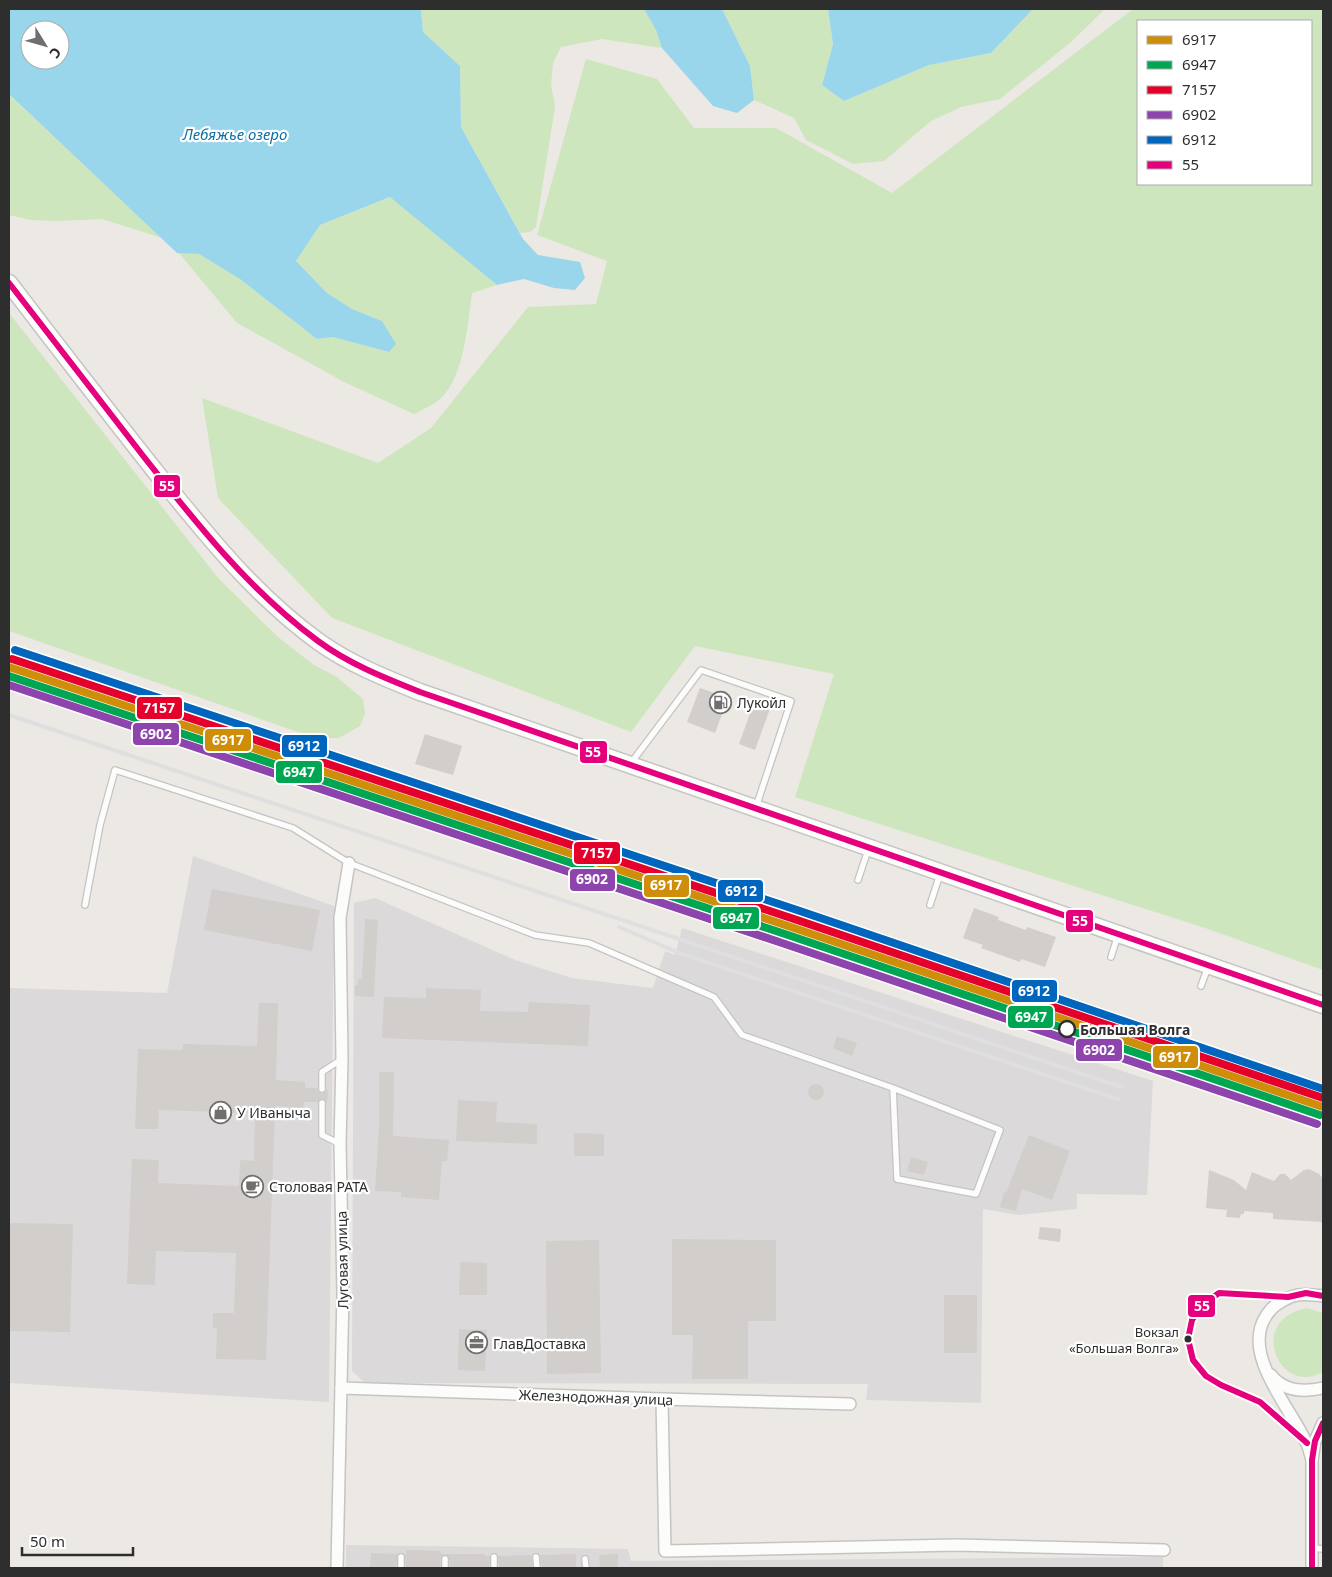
<svg xmlns="http://www.w3.org/2000/svg" width="1332" height="1577" viewBox="0 0 1332 1577" font-family="'Noto Sans',sans-serif">
<rect width="100%" height="100%" fill="#ece8e4"/>
<!-- industrial -->
<g fill="#dcd9db">
<path d="M193,856L334,906L329,1402L9,1383V988L167,993Z"/>
<path d="M375,898L515,960L572,978L653,988L665,951L675,955L682,928L1153,1081L1147,1195L1077,1194V1209L1018,1215L983,1209L981,1403L866,1400L868,1384L365,1383L352,1371L354,903Z"/>
<path d="M346,1545L628,1549L631,1561L1163,1557V1568H346Z"/>
</g>
<!-- green -->
<g fill="#cee6be" fill-rule="evenodd">
<path d="M423,9H644L656,30L662,48L602,39L561,47L553,63L551,85L555,107L536,227L530,232L520,233L461,127L460,66L423,32L421,10Z"/>
<path d="M722,9H828L833,44L822,84L844,101L929,65L991,53L1033,9H1105L1070,43L1000,99L961,107L931,121L884,161L853,164L806,140L794,118L754,100L750,66Z"/>
<path d="M1133,9H1323V970L1205,928L795,797L834,674L695,646L631,732L332,618L218,498L202,398L378,463L431,428L528,307L596,304L607,261L537,235L586,59L657,79L694,128H776L892,193ZM1311,21V184H1138V21Z"/>
<path d="M9,94L14,99L162,238L102,219L57,221L30,220L9,215Z"/>
<path d="M391,197L497,285L472,293C468,323 464,377 441,398C434,405 423,409 414,414L346,383L237,323L179,253L199,254L240,279L317,339L333,337L389,352L382,321L352,309L327,293L296,261L320,225Z"/>
<path d="M9,313L219,579L278,637L314,665L337,677L363,699L365,713L360,726L339,738H315L9,631Z"/>
<path d="M1307,1308L1323,1313V1372C1280,1397 1245,1320 1307,1308Z"/>
</g>
<!-- water -->
<g fill="#99d6ec" fill-rule="evenodd">
<path d="M9,9H423L421,10L423,32L460,66L461,127L523,239L538,255L580,262L585,278L575,290L554,288L524,279L497,285L390,197L320,225L296,261L327,293L352,309L382,321L396,344L389,352L333,337L317,339L240,279L199,254L177,253L9,94ZM30,30H60V60H30Z"/>
<path d="M644,9H722L750,66L754,100L737,113L713,106L662,48L656,30Z"/>
<path d="M828,9H1033L991,53L929,65L844,101L822,85L833,44Z"/>
</g>
<!-- building -->
<g fill="#d1cecb">
<path d="M700,688L728,698L715,733L687,722Z"/>
<path d="M756,697L772,703L755,750L739,744Z"/>
<path d="M425,734L462,746L453,775L415,764Z"/>
<path d="M212,889L320,910L312,951L204,930Z"/>
<path d="M974,908L999,917L998,920L1026,930L1027,927L1056,937L1045,967L1021,959L1020,962L981,948L983,945L963,938Z"/>
<path d="M365,919L378,920L374,997L355,996V985H358V979H362Z"/>
<path d="M426,988L481,990L480,1011L528,1012L529,1002L590,1005L588,1046L382,1038L384,997L426,998Z"/>
<path d="M259,1003H278L276,1080L305,1082V1088H317L318,1092L322,1094L328,1089L327,1103L325,1099L322,1098L317,1102H304L303,1108L275,1106L266,1360L216,1359L217,1328H213V1313H234L236,1253L156,1251L155,1285L127,1284L132,1159L159,1160L158,1183L239,1186L240,1160L254,1161L255,1113L159,1110L158,1129H135L138,1049L183,1050V1044L257,1046Z"/>
<path d="M837,1036L857,1043L852,1056L833,1048Z"/>
<path d="M379,1072H394L393,1136L449,1140L447,1161H442L439,1200L401,1197V1192L375,1191L379,1127Z"/>
<circle cx="816" cy="1092" r="8"/>
<path d="M458,1100L497,1102L496,1122L537,1124V1144L456,1141Z"/>
<path d="M574,1133L604,1134V1156H574Z"/>
<path d="M1029,1135L1070,1151L1052,1200L1022,1189L1016,1211L1000,1207L1004,1192L1006,1193Z"/>
<path d="M911,1157L928,1162L924,1175L907,1171Z"/>
<path d="M1309,1169L1319,1174L1323,1179V1222L1273,1219V1213L1244,1211V1214H1241L1240,1218L1226,1217L1227,1210L1206,1208L1209,1170L1234,1180L1246,1190L1252,1172L1274,1181L1280,1174H1285L1291,1180L1304,1170Z"/>
<path d="M9,1223L73,1224L70,1332L9,1331Z"/>
<path d="M1040,1227L1061,1229L1060,1242L1038,1239Z"/>
<path d="M672,1239L776,1240V1321H748V1379H692L693,1335H672Z"/>
<path d="M599,1240L601,1373L547,1374L546,1241Z"/>
<path d="M460,1262L487,1263V1295H459Z"/>
<rect x="944" y="1295" width="33" height="58"/>
<path d="M459,1329L487,1330L485,1371L458,1370Z"/>
<path d="M406,1550L441,1551V1554H485V1556H490L489,1568H450L449,1557L445,1554L441,1557L440,1568H406L405,1554H406Z"/>
<path d="M371,1553L398,1554L396,1568H370Z"/>
<path d="M576,1554V1568H542L540,1555Z"/>
<path d="M618,1554V1568H600L599,1555Z"/>
<path d="M530,1555L532,1556V1568H499L498,1556Z"/>
</g>
<g fill="none" stroke-linecap="round" stroke-linejoin="round">
<defs>
<g id="service">
<path d="M631,763L701,670L791,701L756,807"/>
<path d="M858,880L868,850"/>
<path d="M85,905L100,825L115,770L293,828L349,863L535,935L589,943L714,997L742,1035L893,1088L1000,1130L976,1194L897,1179L893,1088"/>
<path d="M930,905L940,874"/>
<path d="M1111,957L1118,935"/>
<path d="M1201,986L1208,967"/>
<path d="M322,1089V1072L342,1059"/>
<path d="M322,1103V1135L340,1144"/>
<path d="M1286,1297L1219,1293L1203,1304L1192,1320L1188,1339L1193,1360L1206,1376L1221,1385L1260,1402L1300,1437"/>
<path d="M1312,1548L1323,1549"/>
<path d="M494,1557V1568"/>
<path d="M536,1557L537,1568"/>
<path d="M585,1559L586,1568"/>
<path d="M401,1568V1557"/>
<path d="M445,1568V1559"/>
</g>
<g id="minor">
<path d="M1271,1375C1284,1392 1305,1392 1323,1388"/>
<path d="M341,1388L662,1399L850,1404"/>
<path d="M662,1399L665,1551L957,1545L1164,1550"/>
<path d="M1312,1460C1310,1454 1309,1447 1306,1442C1290,1407 1241,1354 1266,1316C1269,1312 1271,1308 1276,1305C1293,1293 1303,1293 1323,1296"/>
<path d="M337,1568L343,1293L340,1144L342,1059L340,918L349,863"/>
<path d="M1312,1568V1460L1315,1441L1323,1423"/>
</g>
<path id="secondary" d="M9,283C57,346 106,409 155,471C205,533 254,595 319,642C350,664 385,678 420,692L1323,1005"/>
</defs>
<!-- service casing -->
<use href="#service" stroke="#c5c4c5" stroke-width="8"/>
<!-- minor casing -->
<use href="#minor" stroke="#c5c4c5" stroke-width="14"/>
<!-- secondary casing -->
<use href="#secondary" stroke="#c5c4c5" stroke-width="19"/>
<!-- service -->
<use href="#service" stroke="#fcfcfb" stroke-width="5.5"/>
<!-- minor -->
<use href="#minor" stroke="#fcfcfb" stroke-width="11"/>
<!-- secondary -->
<use href="#secondary" stroke="#fcfcfb" stroke-width="16"/>
<!-- rail -->
<g stroke="#dfdfe1" stroke-width="4">
<path d="M9,715L1122,1087"/>
<path d="M619,927L677,952L1118,1099"/>
</g>
<defs>
<g id="bus-1">
<path d="M9,283C54,341 99,399 144,457C196,523 250,591 318,641C349,664 385,678 420,692L1323,1005"/>
<path d="M1307,1443L1260,1402L1221,1385L1206,1376L1193,1360L1188,1339L1192,1320L1203,1304L1219,1293L1288,1297L1306,1293L1323,1296"/>
<path d="M1312,1568V1460L1315,1441L1323,1423"/>
</g>
</defs>
<!-- bus-1 casing -->
<use href="#bus-1" stroke="#fff" stroke-width="10"/>
<!-- bus-1 -->
<use href="#bus-1" stroke="#e5007d" stroke-width="6"/>
<defs>
<path id="rail-1" d="M9,667L791,927L1323,1107"/>
<path id="rail-2" d="M9,676L788,935L1320,1115"/>
<path id="rail-3" d="M12,659L794,919L1323,1098"/>
<path id="rail-4" d="M9,685L785,944L1317,1124"/>
<path id="rail-5" d="M15,650L797,910L1323,1089"/>
</defs>
<!-- rail-1 casing -->
<use href="#rail-1" stroke="#fff" stroke-width="11"/>
<!-- rail-2 casing -->
<use href="#rail-2" stroke="#fff" stroke-width="11"/>
<!-- rail-3 casing -->
<use href="#rail-3" stroke="#fff" stroke-width="11"/>
<!-- rail-4 casing -->
<use href="#rail-4" stroke="#fff" stroke-width="11"/>
<!-- rail-5 casing -->
<use href="#rail-5" stroke="#fff" stroke-width="11"/>
<!-- rail-1 -->
<use href="#rail-1" stroke="#cf8e09" stroke-width="8"/>
<!-- rail-2 -->
<use href="#rail-2" stroke="#00a651" stroke-width="8"/>
<!-- rail-3 -->
<use href="#rail-3" stroke="#e4002b" stroke-width="8"/>
<!-- rail-4 -->
<use href="#rail-4" stroke="#8e44ad" stroke-width="8"/>
<!-- rail-5 -->
<use href="#rail-5" stroke="#0065bd" stroke-width="8"/>
</g>
<!-- icons -->
<defs>
<symbol id="fuel-ring" viewBox="-11 -11 22 22"><circle r="9.5" fill="#fff" stroke="#706f6e" stroke-width="1.5"/><path d="M-5.5-6h7V0h2V4h1.3V-2.5L3-4.5l.8-.8L6-3V5H2.5V1h-1V6h-7ZM-4.2-4.7v3.2H.2V-4.7Z" fill="#706f6e"/></symbol>
<symbol id="shop-ring" viewBox="-11 -11 22 22"><circle r="9.5" fill="#fff" stroke="#706f6e" stroke-width="1.5"/><path d="M-5-2.5h2.3a2.7 3.5 0 0 1 5.4 0H5L5.5 6h-11ZM-1.5-2.5h3a1.5 2.3 0 0 0-3 0Z" fill="#706f6e"/></symbol>
<symbol id="cafe-ring" viewBox="-11 -11 22 22"><circle r="9.5" fill="#fff" stroke="#706f6e" stroke-width="1.5"/><path d="M-5.5-4.5H6V0H3Q3 3.5 0 3.5H-2.5Q-5.5 3.5-5.5 0ZM3-3.2v2h1.7v-2ZM-6 4.5H4V6H-6Z" fill="#706f6e"/></symbol>
<symbol id="office-ring" viewBox="-11 -11 22 22"><circle r="9.5" fill="#fff" stroke="#706f6e" stroke-width="1.5"/><path d="M-6-3h4V-5.5h4V-3h4V5H-6ZM-1-4.5V-3h2v-1.5ZM-6 0V1H6V0Z" fill="#706f6e"/></symbol>
</defs>
<g fill-rule="evenodd">
<use href="#fuel-ring" x="708" y="690" width="25" height="25"/>
<use href="#shop-ring" x="208" y="1100" width="25" height="25"/>
<use href="#cafe-ring" x="240" y="1174" width="25" height="25"/>
<use href="#office-ring" x="464" y="1330" width="25" height="25"/>
</g>
<!-- markers -->
<circle fill="#fff" stroke="#2e2e2e" stroke-width="2.5" cx="1067" cy="1029" r="8"/>
<circle fill="#2e2e2e" stroke="#fff" stroke-width="2" cx="1188" cy="1339" r="4.5"/>
<g text-anchor="middle" dominant-baseline="central" stroke-width="4.5" stroke-linejoin="round" paint-order="stroke">
<!-- bus labels -->
<g font-size="13" fill="#2e2e2e" stroke="#fff" text-anchor="end">
<text x="1179" y="1332">Вокзал<tspan x="1179" dy="16">«Большая Волга»</tspan></text>
</g>
<!-- poi labels -->
<g font-size="14" fill="#2e2e2e" stroke="#fff" text-anchor="start">
<text x="737" y="702">Лукойл</text>
<text x="237" y="1112">У Иваныча</text>
<text x="269" y="1186">Столовая РАТА</text>
<text x="493" y="1343">ГлавДоставка</text>
</g>
<!-- stop labels -->
<g font-size="14" font-weight="bold" fill="#2e2e2e" stroke="#fff" text-anchor="start">
<text x="1080" y="1029">Большая Волга</text>
</g>
<!-- street labels -->
<g font-size="14" fill="#2e2e2e" stroke="#fff">
<text transform="translate(342 1260) rotate(-91)">Луговая улица</text>
<text transform="translate(596 1397) rotate(2)">Железнодожная улица</text>
</g>
<!-- water labels -->
<g font-size="15" font-style="italic" fill="#0d6fa3" stroke="#fff">
<text x="235" y="134">Лебяжье озеро</text>
</g>
</g>
<g stroke="#fff" stroke-width="2">
<rect x="153" y="474" width="28" height="24" rx="5" fill="#e5007d"/>
<rect x="136" y="696" width="47" height="24" rx="5" fill="#e4002b"/>
<rect x="132" y="722" width="48" height="24" rx="5" fill="#8e44ad"/>
<rect x="204" y="728" width="48" height="24" rx="5" fill="#cf8e09"/>
<rect x="281" y="734" width="47" height="24" rx="5" fill="#0065bd"/>
<rect x="579" y="740" width="29" height="24" rx="5" fill="#e5007d"/>
<rect x="275" y="760" width="48" height="24" rx="5" fill="#00a651"/>
<rect x="573" y="841" width="48" height="24" rx="5" fill="#e4002b"/>
<rect x="569" y="868" width="47" height="24" rx="5" fill="#8e44ad"/>
<rect x="643" y="874" width="47" height="24" rx="5" fill="#cf8e09"/>
<rect x="717" y="879" width="47" height="24" rx="5" fill="#0065bd"/>
<rect x="712" y="906" width="48" height="24" rx="5" fill="#00a651"/>
<rect x="1065" y="909" width="29" height="24" rx="5" fill="#e5007d"/>
<rect x="1011" y="979" width="47" height="24" rx="5" fill="#0065bd"/>
<rect x="1007" y="1005" width="47" height="24" rx="5" fill="#00a651"/>
<rect x="1075" y="1038" width="48" height="24" rx="5" fill="#8e44ad"/>
<rect x="1152" y="1045" width="47" height="24" rx="5" fill="#cf8e09"/>
<rect x="1187" y="1294" width="29" height="24" rx="5" fill="#e5007d"/>
</g>
<g font-size="14" text-anchor="middle" font-weight="bold" fill="#fff">
<text x="167" y="491">55</text>
<text x="159" y="713">7157</text>
<text x="156" y="739">6902</text>
<text x="228" y="745">6917</text>
<text x="304" y="751">6912</text>
<text x="593" y="757">55</text>
<text x="299" y="777">6947</text>
<text x="597" y="858">7157</text>
<text x="592" y="884">6902</text>
<text x="666" y="890">6917</text>
<text x="741" y="896">6912</text>
<text x="736" y="923">6947</text>
<text x="1080" y="926">55</text>
<text x="1034" y="996">6912</text>
<text x="1031" y="1022">6947</text>
<text x="1099" y="1055">6902</text>
<text x="1175" y="1062">6917</text>
<text x="1202" y="1311">55</text>
</g>
<!-- border -->
<rect width="1332" height="1577" fill="none" stroke="#2e2e2e" stroke-width="20"/>
<!-- legend -->
<rect x="1137" y="20" width="175" height="165" fill="#ffffff" stroke="#ababab"/>
<rect x="1147" y="36" width="25" height="8" fill="#cf8e09" stroke="#ababab"/>
<text x="1182" y="45" font-size="15" fill="#2e2e2e">6917</text>
<rect x="1147" y="61" width="25" height="8" fill="#00a651" stroke="#ababab"/>
<text x="1182" y="70" font-size="15" fill="#2e2e2e">6947</text>
<rect x="1147" y="86" width="25" height="8" fill="#e4002b" stroke="#ababab"/>
<text x="1182" y="95" font-size="15" fill="#2e2e2e">7157</text>
<rect x="1147" y="111" width="25" height="8" fill="#8e44ad" stroke="#ababab"/>
<text x="1182" y="120" font-size="15" fill="#2e2e2e">6902</text>
<rect x="1147" y="136" width="25" height="8" fill="#0065bd" stroke="#ababab"/>
<text x="1182" y="145" font-size="15" fill="#2e2e2e">6912</text>
<rect x="1147" y="161" width="25" height="8" fill="#e5007d" stroke="#ababab"/>
<text x="1182" y="170" font-size="15" fill="#2e2e2e">55</text>
<!-- north arrow -->
<g transform="translate(45 45) rotate(127)"><circle r="24" fill="#ffffff" stroke="#ababab"/>
<path d="M0-4L9 19L0 12L-9 19Z" fill="#706f6e"/>
<text y="-8" font-size="14" font-weight="bold" text-anchor="middle" fill="#2e2e2e">С</text>
</g>
<!-- scale -->
<path d="M22 1547v8h111v-8" fill="none" stroke="#2e2e2e" stroke-width="2.5"/>
<text x="30" y="1547" font-size="15" fill="#2e2e2e" stroke="#ffffff" stroke-width="4" paint-order="stroke">50 m</text>
</svg>
